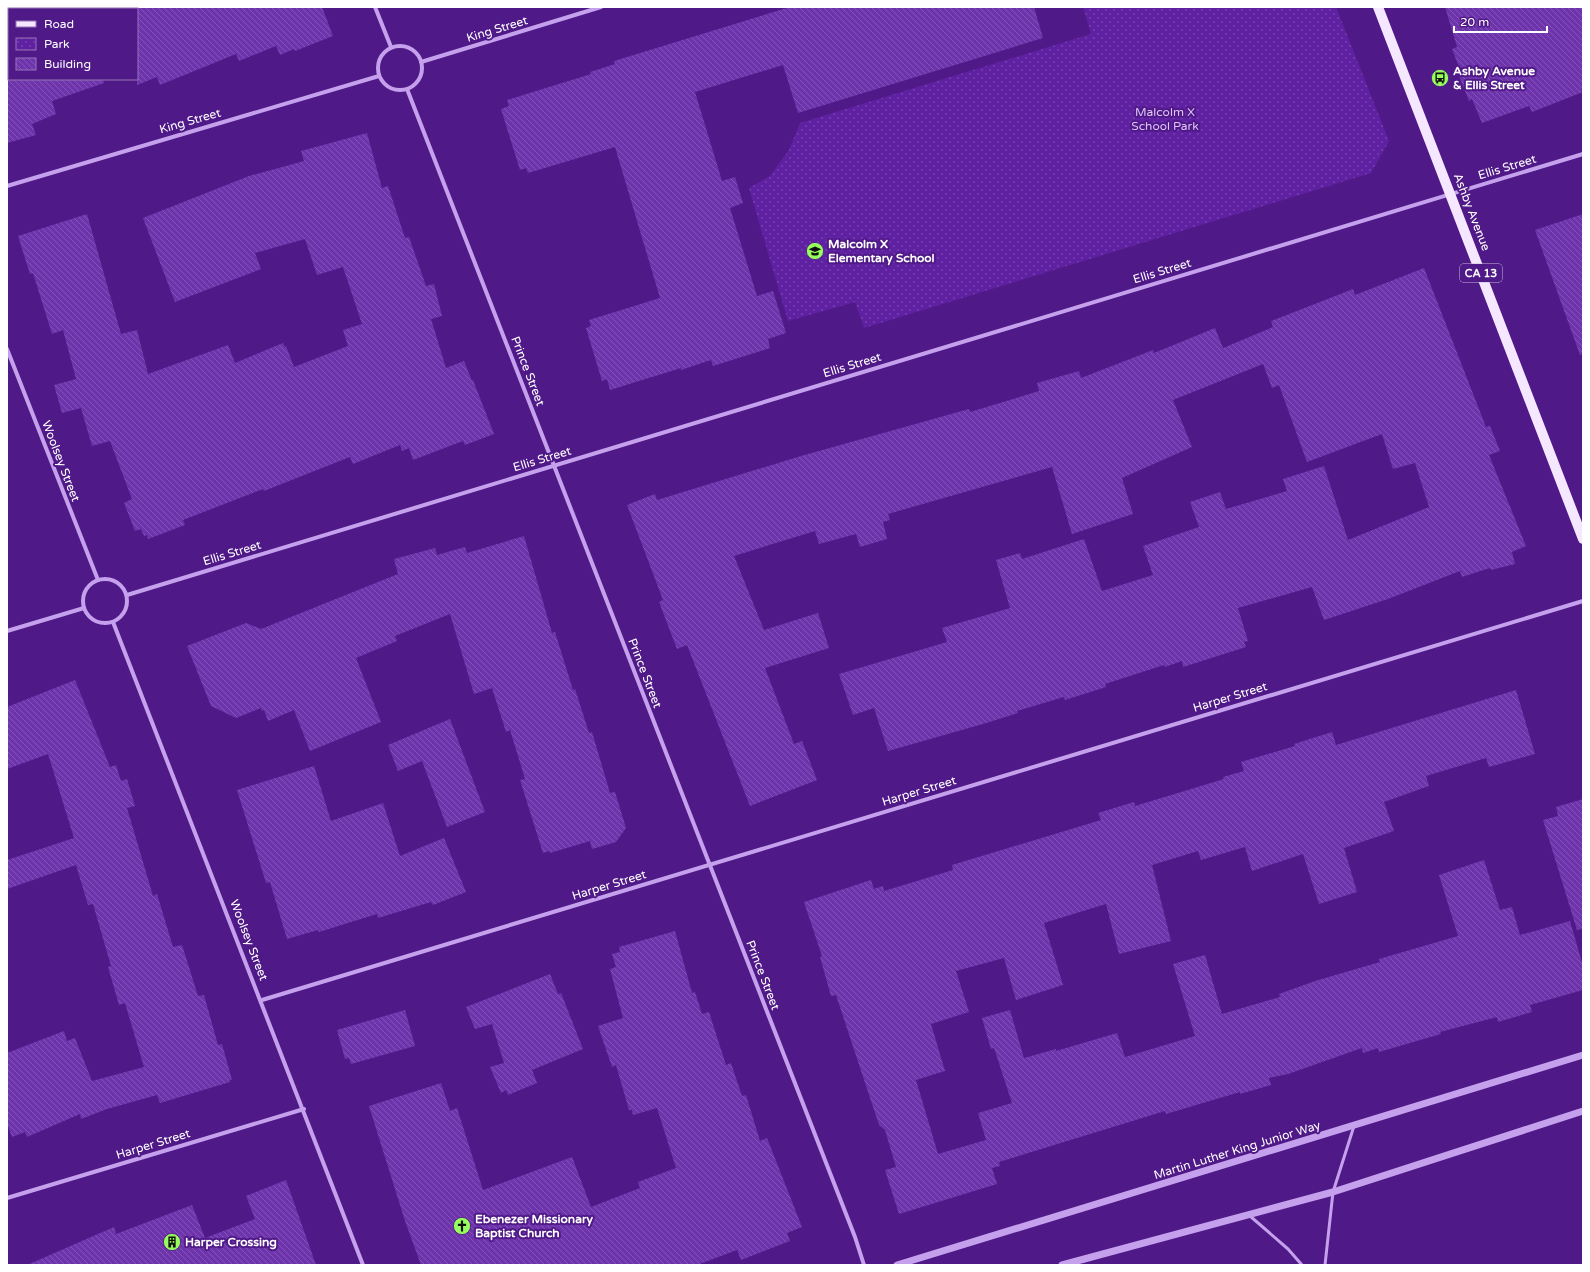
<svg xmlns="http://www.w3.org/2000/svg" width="1590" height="1272" viewBox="0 0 1590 1272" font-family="'Varela Round',sans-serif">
<defs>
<pattern id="park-dots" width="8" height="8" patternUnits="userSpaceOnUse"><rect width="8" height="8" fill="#5f21a2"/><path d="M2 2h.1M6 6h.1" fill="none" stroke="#7742b0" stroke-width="1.8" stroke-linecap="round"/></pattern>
<pattern id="building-back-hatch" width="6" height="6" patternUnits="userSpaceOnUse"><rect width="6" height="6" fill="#6e34ac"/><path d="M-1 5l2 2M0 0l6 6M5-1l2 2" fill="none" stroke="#8452b8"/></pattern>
</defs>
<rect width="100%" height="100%" fill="#501988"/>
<!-- park -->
<path fill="url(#park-dots)" d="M1083,7H1336L1389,141L1371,173L864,328L855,302L788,321L749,188L770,176L789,150L800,123L1091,34Z"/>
<!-- building -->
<g fill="url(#building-back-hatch)">
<path d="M137,7H322L333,36L295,51L294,49L280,55L276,46L239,61L236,54L160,85L157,77L137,85Z"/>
<path d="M790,7H1034L1043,38L798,113L783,65L695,92L722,181L735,177L743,203L730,208L757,296L773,291L786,333L768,339L770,348L713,366L711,360L681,370V368L610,390L607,379L602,381L586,328L591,326L589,320L660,298L615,147L528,173L526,168L520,170L501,109L509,106L507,100L591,74L590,72L615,64L614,61Z"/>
<path d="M1445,7H1583V92L1532,112L1529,106L1482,123L1472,99L1469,101L1459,76L1462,75L1452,49L1457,47Z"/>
<path d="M7,65H9V79H103L104,83L52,101L56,114L32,124L36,135L7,143Z"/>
<path d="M367,133L382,188L388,186L405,238L409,237L426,286L434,284L442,316L431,319L446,368L464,361L472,381L473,380L494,434L465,445L463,441L413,460L409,448L402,451L400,445L353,464L350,457L279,485L264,491L263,489L183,520L185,525L148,539L147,535L144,536L141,529L135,531L124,503L132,499L110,441L92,446L81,408L62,413L54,385L76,379L63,330L52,334L33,273L30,274L18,236L87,214L121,334L137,330L148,374L228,345L235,363L283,343L285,347L286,346L294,367L348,346L343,330L362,324L343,267L317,275L305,239L255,253L261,269L175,302L143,218L249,176L304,161L301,151Z"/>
<path d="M1583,214V354L1580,355L1535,230Z"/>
<path d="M1424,268L1486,427L1490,426L1500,451L1489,455L1526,546L1512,552L1515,564L1491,570L1490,568L1462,577L1460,571L1388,599L1324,620L1312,587L1238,608L1248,641L1244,642L1246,647L1183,667L1182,661L1165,667L1164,665L1105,684L1106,687L1065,700L1064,697L1017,711L1018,713L983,724L888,751L874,708L853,715L839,674L947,642L942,628L1010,608L996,560L1020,553L1022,559L1084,539L1102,591L1153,575L1143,546L1199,527L1190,502L1220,492L1226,509L1287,491L1283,479L1324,466L1348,540L1429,507L1415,463L1393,469L1382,434L1307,462L1279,385L1272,388L1263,364L1173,400L1192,447L1122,478L1133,514L1072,534L1052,467L888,514L890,520L883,522L887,539L860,547L856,534L819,544L815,531L734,556L764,630L818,613L829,648L765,668L794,744L802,741L817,780L750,806L687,645L677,649L659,602L663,600L627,505L655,494L657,500L801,456L969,409L970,412L1039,391L1037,383L1079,371L1081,378L1153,350L1154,353L1215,328L1223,348L1273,327L1271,321L1302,309L1353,289L1355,295Z"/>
<path d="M524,536L552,633L555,632L573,690L575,689L589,733L592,732L610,793L615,792L626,828L616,842L592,849L590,841L550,853L549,851L543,853L520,780L525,779L510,730L506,732L492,688L474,694L450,614L395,636L397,641L356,658L381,722L310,751L294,710L268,721L264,710L262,711L261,708L236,718L211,706L187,646L246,623L261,629L398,574L394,559L435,548L437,555L465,547L467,553Z"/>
<path d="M75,680L110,767L116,765L121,781L127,779L135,806L127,808L153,896L157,894L173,947L182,945L198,996L204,995L218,1045L222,1044L232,1080H229L230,1082L160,1103L157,1095L107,1109L81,1119L80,1114L27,1137L25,1132L12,1137L7,1124V1053L64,1031L67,1041L75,1038L92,1081L144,1067L125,1003L119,1005L108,967L111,966L93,904L88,905L76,865L7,889V860L74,838L48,754L7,769V707Z"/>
<path d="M1516,690L1535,754L1489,767L1486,758L1426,776L1429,786L1384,802L1394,831L1344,848L1357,892L1319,904L1303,854L1252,871L1245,847L1201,860L1198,851L1152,865L1171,941L1119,954L1106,904L1044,923L1063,985L1016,1000L1004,958L956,971L969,1012L931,1024L945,1071L916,1080L938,1154L986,1140L978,1113L1012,1103L994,1048L991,1049L982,1018L1010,1010L1024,1058L1056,1049V1051L1117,1033L1125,1057L1195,1036L1173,964L1205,955L1222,1014L1280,997L1279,994L1315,981L1380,962L1379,959L1458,936L1439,875L1484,860L1500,910L1512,907L1520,935L1570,921L1583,966V990L1530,1005L1532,1012L1498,1022L1497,1017L1440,1032L1441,1034L1379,1052L1378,1048L1363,1053L1362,1048L1288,1074L1269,1078L1271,1085L1240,1094V1092L1166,1114L1165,1111L999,1162L1000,1166L992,1168L997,1184L899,1214L885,1170L896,1167L885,1130L879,1125L836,995L831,996L820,957L822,956L804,902L871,880L874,889L883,886L884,891L953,870L952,865L1101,820L1098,813L1134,802L1135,806L1224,779L1223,777L1244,771L1241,762L1295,746L1294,744L1332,732L1336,745Z"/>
<path d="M450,719L485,812L447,827L422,761L398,771L388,745Z"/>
<path d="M314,766L331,821L383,803L400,856L444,838L466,892L433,905L431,902L378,918L377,914L319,932L318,930L287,939L270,882L266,883L237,790Z"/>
<path d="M1583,799V929L1577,930L1543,820L1558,816L1556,807Z"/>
<path d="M675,931L692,993L695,992L702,1014L709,1012L726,1065L731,1063L742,1096L746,1095L760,1141L767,1138L802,1227L787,1233L790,1241L741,1260L737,1250L697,1265H421L405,1221L369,1106L441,1083L450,1111L457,1108L483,1190L572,1157L591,1207L640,1188L638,1182L676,1168L657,1108L633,1115L632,1110H629L616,1065L612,1067L598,1026L623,1018L610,969L616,967L612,954L620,952L619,947Z"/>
<path d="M550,974L558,994L561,993L583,1049L532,1070L537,1083L508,1095L506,1090L501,1093L490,1067L504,1063L492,1024L475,1029L466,1007Z"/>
<path d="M405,1010L415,1046L351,1064L349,1058L345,1059L337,1030Z"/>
<path d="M286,1180L316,1265H27L114,1227L116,1234L192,1205L205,1238L255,1219L246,1196Z"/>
</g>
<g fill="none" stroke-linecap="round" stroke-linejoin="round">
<!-- service -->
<g stroke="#c5a1ed" stroke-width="3">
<path d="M1250,1216L1288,1249L1302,1265"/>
<path d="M1325,1265L1333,1192L1354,1126"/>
</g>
<!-- minor -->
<g stroke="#c5a1ed" stroke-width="4">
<path d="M375,7L391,47"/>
<circle cx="400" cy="68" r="22"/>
<path d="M421,62L601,7"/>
<path d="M407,89L855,1237L864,1265"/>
<path d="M7,186L379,76"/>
<path d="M7,349L98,580"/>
<circle cx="105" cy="601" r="22"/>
<path d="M127,595L1583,154"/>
<path d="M113,622L363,1265"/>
<path d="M7,631L84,608"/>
<path d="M262,1000L1583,601"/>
<path d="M7,1198L304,1109"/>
</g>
<!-- tertiary -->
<g stroke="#c5a1ed" stroke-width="7">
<path d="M897,1265L1583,1055"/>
<path d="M1062,1265L1333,1192L1583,1111"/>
</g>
<!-- primary -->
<path stroke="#f4e7ff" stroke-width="10" d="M1378,7L1583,539"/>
</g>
<!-- icons -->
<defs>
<symbol id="bus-disc" viewBox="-11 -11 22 22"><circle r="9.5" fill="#97ff5d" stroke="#501988"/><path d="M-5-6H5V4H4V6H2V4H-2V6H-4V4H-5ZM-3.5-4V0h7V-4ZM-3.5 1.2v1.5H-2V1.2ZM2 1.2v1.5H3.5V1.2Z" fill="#111"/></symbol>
<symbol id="school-disc" viewBox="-11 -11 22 22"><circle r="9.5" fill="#97ff5d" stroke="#501988"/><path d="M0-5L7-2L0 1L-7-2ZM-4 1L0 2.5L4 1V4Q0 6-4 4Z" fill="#111"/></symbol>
<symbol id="church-disc" viewBox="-11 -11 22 22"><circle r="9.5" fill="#97ff5d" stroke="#501988"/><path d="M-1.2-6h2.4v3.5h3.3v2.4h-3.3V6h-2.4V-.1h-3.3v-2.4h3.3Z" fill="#111"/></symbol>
<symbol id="building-disc" viewBox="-11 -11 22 22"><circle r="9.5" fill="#97ff5d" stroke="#501988"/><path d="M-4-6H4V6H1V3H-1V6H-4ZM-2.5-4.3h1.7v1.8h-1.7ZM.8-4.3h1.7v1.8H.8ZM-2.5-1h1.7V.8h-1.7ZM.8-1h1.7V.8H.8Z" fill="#111"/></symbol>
</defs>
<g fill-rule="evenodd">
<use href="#bus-disc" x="1430" y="68" width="20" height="20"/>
<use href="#school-disc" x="805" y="241" width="20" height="20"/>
<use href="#church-disc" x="452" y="1216" width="20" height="20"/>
<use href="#building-disc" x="162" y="1232" width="20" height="20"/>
</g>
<g text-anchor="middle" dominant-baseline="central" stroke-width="4" stroke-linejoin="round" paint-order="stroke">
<!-- shield labels -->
<rect fill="#501988" stroke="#cabadb" stroke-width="1" x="1460" y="264" width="42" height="18" rx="3"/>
<g font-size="11" font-weight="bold" fill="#fff">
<text x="1481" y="273">CA 13</text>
</g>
<!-- street labels -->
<g font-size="12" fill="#fff" stroke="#501988">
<text transform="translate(497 29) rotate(-17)">King Street</text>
<text transform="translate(190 121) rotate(-16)">King Street</text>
<text transform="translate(1507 167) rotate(-17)">Ellis Street</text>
<text transform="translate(1472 212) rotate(69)">Ashby Avenue</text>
<text transform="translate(1162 271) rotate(-17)">Ellis Street</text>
<text transform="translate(852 365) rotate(-17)">Ellis Street</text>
<text transform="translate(528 371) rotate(69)">Prince Street</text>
<text transform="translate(542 459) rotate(-17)">Ellis Street</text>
<text transform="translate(61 461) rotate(69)">Woolsey Street</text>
<text transform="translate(232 553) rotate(-17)">Ellis Street</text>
<text transform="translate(645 673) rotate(69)">Prince Street</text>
<text transform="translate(1230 697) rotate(-17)">Harper Street</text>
<text transform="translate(919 791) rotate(-17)">Harper Street</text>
<text transform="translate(609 885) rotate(-17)">Harper Street</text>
<text transform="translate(249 940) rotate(69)">Woolsey Street</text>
<text transform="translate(763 975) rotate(69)">Prince Street</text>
<text transform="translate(153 1144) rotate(-17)">Harper Street</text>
<text transform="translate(1237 1150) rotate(-17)">Martin Luther King Junior Way</text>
</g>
<!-- poi labels -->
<g font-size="12" font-weight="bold" fill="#fff" stroke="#501988" text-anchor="start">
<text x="1453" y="71">Ashby Avenue<tspan x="1453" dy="14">&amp; Ellis Street</tspan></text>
<text x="828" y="244">Malcolm X<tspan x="828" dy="14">Elementary School</tspan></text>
<text x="475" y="1219">Ebenezer Missionary<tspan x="475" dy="14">Baptist Church</tspan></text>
<text x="185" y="1242">Harper Crossing</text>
</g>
<!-- park labels -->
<g font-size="12" fill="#dfc6fa" stroke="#501988">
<text x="1165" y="112">Malcolm X<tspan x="1165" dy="14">School Park</tspan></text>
</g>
</g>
<!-- border -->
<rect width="1590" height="1272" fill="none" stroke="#ffffff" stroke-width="16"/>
<!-- legend -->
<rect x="8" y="8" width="130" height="72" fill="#501988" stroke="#9675b8"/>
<rect x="16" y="21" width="20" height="6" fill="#f4e7ff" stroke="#9675b8"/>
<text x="44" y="28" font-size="12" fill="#ffffff">Road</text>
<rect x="16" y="38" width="20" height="12" fill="url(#park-dots)" stroke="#9675b8"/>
<text x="44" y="48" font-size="12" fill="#ffffff">Park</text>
<rect x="16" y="58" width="20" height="12" fill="url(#building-back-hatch)" stroke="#9675b8"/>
<text x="44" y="68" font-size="12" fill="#ffffff">Building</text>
<!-- scale -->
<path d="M1454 26v6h93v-6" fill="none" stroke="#ffffff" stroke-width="2"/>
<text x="1460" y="26" font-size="12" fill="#ffffff" stroke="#501988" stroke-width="3" paint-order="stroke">20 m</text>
</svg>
